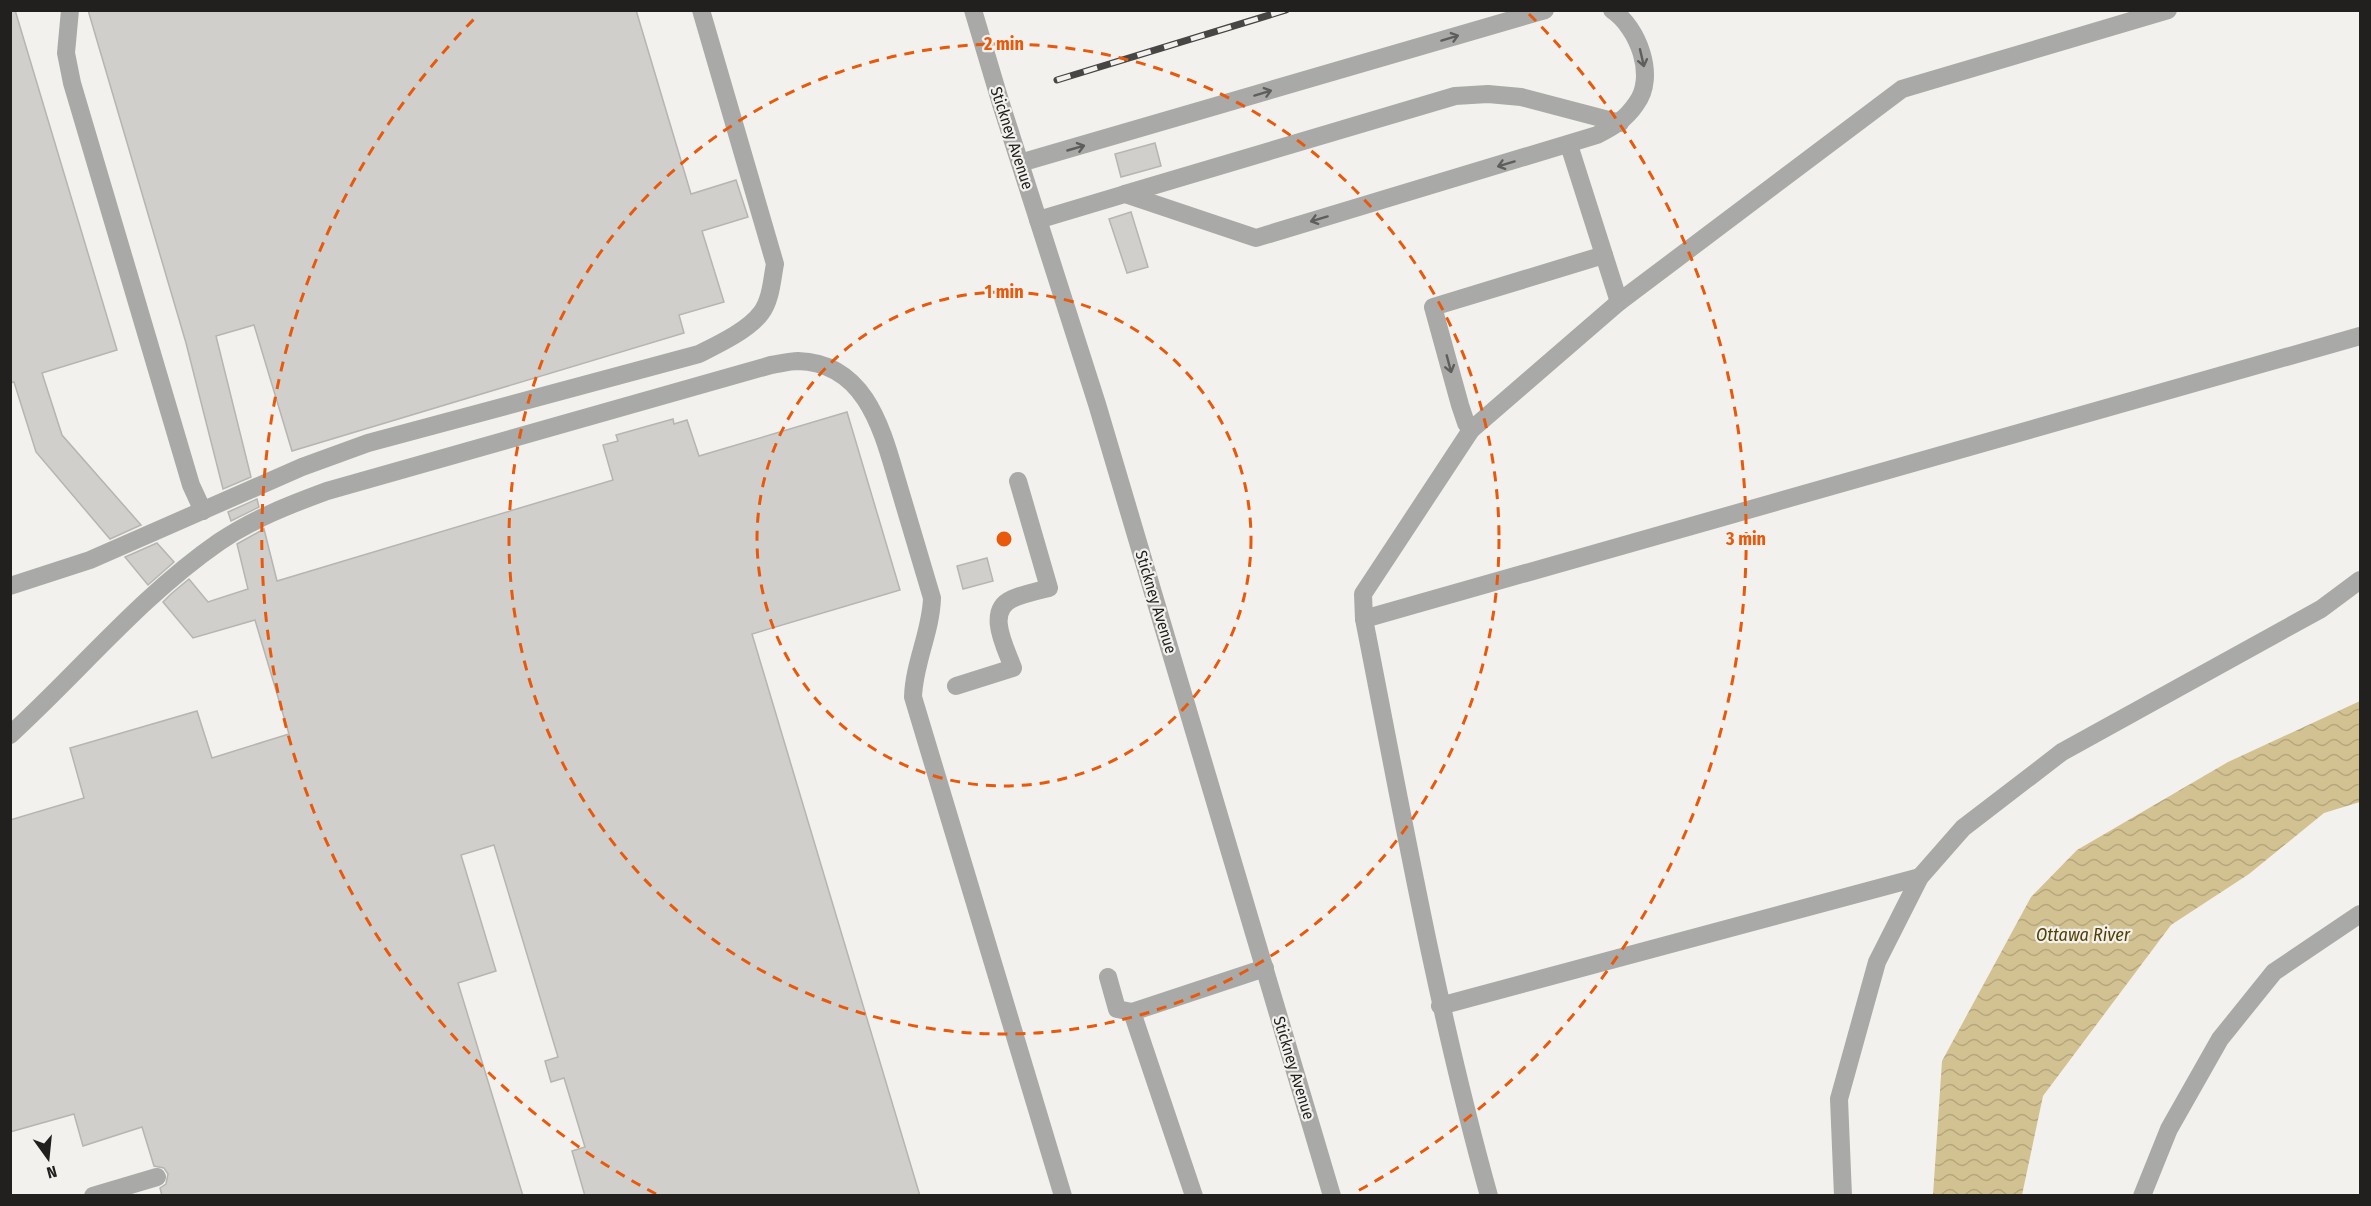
<svg xmlns="http://www.w3.org/2000/svg" width="2371" height="1206" viewBox="0 0 2371 1206" font-family="'Fira Sans Condensed',sans-serif">
<defs>
<pattern id="water-waves" width="16" height="10" patternUnits="userSpaceOnUse" patternTransform="scale(1.5)"><rect width="16" height="10" fill="#d3c291"/><path d="M0 5q4-4 8 0t8 0" fill="none" stroke="#b5a67d"/></pattern>
</defs>
<rect width="100%" height="100%" fill="#f3f1ed"/>
<!-- water -->
<path fill="url(#water-waves)" d="M2360,701V802L2324,813L2249,874L2171,925L2043,1096L2022,1195H1933L1942,1061L2031,897L2077,850L2228,762Z"/>
<!-- building -->
<g fill="#d1cfcb" stroke="#b6b5b0" stroke-width="1.5">
<path d="M10,10H15L117,350L42,373L62,435L141,525L110,539L36,452L14,382L10,383Z"/>
<path d="M88,10H636L691,194L736,180L748,217L702,231L724,302L679,315L684,333L292,451L254,325L216,336L251,477L223,489L186,343Z"/>
<path d="M1155,143L1161,166L1121,177L1115,154Z"/>
<path d="M1131,212L1148,267L1127,273L1109,219Z"/>
<path d="M847,412L900,590L752,634L920,1196H585L572,1151L585,1147L564,1078L551,1082L545,1061L558,1057L494,845L461,855L496,971L458,983L523,1196H162L160,1188L166,1184L168,1174L164,1168L154,1166L142,1127L83,1146L74,1114L10,1132V820L84,798L70,748L197,711L212,758L289,734L255,620L193,638L163,602L171,594L189,579L208,602L248,589L237,544L264,529L277,581L613,480L603,445L618,441L616,435L673,419L674,424L687,420L699,456Z"/>
<path d="M257,499L259,507L231,521L228,512Z"/>
<path d="M157,543L174,562L148,585L125,557Z"/>
<path d="M987,558L993,581L963,589L957,566Z"/>
</g>
<g fill="none" stroke-linecap="round" stroke-linejoin="round">
<!-- minor -->
<g stroke="#a9a9a7" stroke-width="18">
<path d="M70,10L66,53L72,83L191,485L203,511"/>
<path d="M973,10L1001,104L1097,404L1332,1196"/>
<path d="M1569,145L1619,302"/>
<path d="M1020,163L1545,10"/>
<path d="M1125,194L1455,96L1488,94L1521,97L1620,123"/>
<path d="M1038,220L1125,194L1256,238L1597,135C1613,127 1626,119 1636,104C1657,77 1638,27 1612,10"/>
<path d="M1471,430L1466,423L1460,405L1433,307L1604,255"/>
<path d="M10,586L90,560L302,467L368,443L699,354C717,345 749,330 761,313C771,300 772,279 775,264L701,10"/>
<path d="M1364,619L2360,336"/>
<path d="M956,686L1013,668C1006,648 985,611 1012,599C1023,594 1037,591 1049,588L1018,481"/>
<path d="M10,735C80,671 141,596 219,542C253,519 289,505 327,491L771,365C779,364 789,361 798,361C868,363 883,434 899,487C910,524 921,561 932,598C931,632 914,663 913,697L1063,1196"/>
<path d="M1108,977L1117,1009L1132,1012"/>
<path d="M1440,1006L1920,877"/>
<path d="M93,1196L157,1177"/>
<path d="M1194,1196L1132,1012L1265,968"/>
<path d="M1489,1196C1436,1006 1402,812 1364,619L1363,594L1471,430L1619,302L1902,89L2168,10"/>
<path d="M1843,1196L1839,1099L1877,962L1920,877L1963,828L2062,752L2321,609L2360,580"/>
<path d="M2142,1196L2169,1129L2220,1039L2274,972L2360,914"/>
</g>
<defs>
<path id="rail" d="M1057,80L1286,10"/>
</defs>
<!-- rail casing -->
<use href="#rail" stroke="#474645" stroke-width="7"/>
<!-- rail -->
<use href="#rail" stroke="#f3f1ed" stroke-width="4.5" stroke-dasharray="14" stroke-linecap="butt"/>
</g>
<!-- one-way arrows -->
<defs><path id="oneway-shaft" d="M-6 0H5M1.5-3L5.5 0L1.5 3" fill="none" stroke-width="1.6" stroke-linecap="round" stroke-linejoin="round" transform="scale(1.5)"/></defs>
<g stroke="#5e5e5c">
<use href="#oneway-shaft" transform="translate(1450 38) rotate(-17)"/>
<use href="#oneway-shaft" transform="translate(1642 58) rotate(77)"/>
<use href="#oneway-shaft" transform="translate(1263 93) rotate(-17)"/>
<use href="#oneway-shaft" transform="translate(1076 148) rotate(-16)"/>
<use href="#oneway-shaft" transform="translate(1506 164) rotate(163)"/>
<use href="#oneway-shaft" transform="translate(1319 219) rotate(163)"/>
<use href="#oneway-shaft" transform="translate(1449 364) rotate(75)"/>
</g>
<!-- distance rings -->
<g fill="none" stroke="#e8590c" stroke-width="3" stroke-dasharray="10 8">
<circle cx="1004" cy="539" r="247"/>
<circle cx="1004" cy="539" r="495"/>
<path d="M656 1194A742 742 0 0 1 479 14M1529 14A742 742 0 0 1 1352 1194"/>
</g>
<g text-anchor="middle" dominant-baseline="central" stroke-width="4.5" stroke-linejoin="round" paint-order="stroke">
<!-- street labels -->
<g font-size="16" fill="#21201f" stroke="#f3f1ed">
<text transform="translate(1012 138) rotate(72)">Stickney Avenue</text>
<text transform="translate(1156 602) rotate(73)">Stickney Avenue</text>
<text transform="translate(1294 1068) rotate(73)">Stickney Avenue</text>
</g>
<!-- water labels -->
<g font-size="18" font-style="italic" fill="#534101" stroke="#f3f1ed">
<text x="2083" y="935">Ottawa River</text>
</g>
</g>
<circle cx="1004" cy="539" r="9" fill="#e8590c" stroke="#f3f1ed" stroke-width="3"/>
<g font-size="18" text-anchor="middle" font-weight="bold" fill="#e8590c" stroke="#f3f1ed" stroke-width="4.5" stroke-linejoin="round" paint-order="stroke">
<text x="1004" y="50">2 min</text>
<text x="1004" y="298">1 min</text>
<text x="1746" y="545">3 min</text>
</g>
<!-- border -->
<rect width="2371" height="1206" fill="none" stroke="#21201f" stroke-width="24"/>
<!-- north arrow -->
<g transform="translate(48 1158) rotate(165)" stroke="#f3f1ed" stroke-width="4.5" paint-order="stroke">
<path d="M0-4.5L10 22L0 15L-10 22Z" fill="#21201f"/>
<text y="-9" font-size="16" font-weight="bold" text-anchor="middle" fill="#21201f">N</text>
</g>
</svg>
